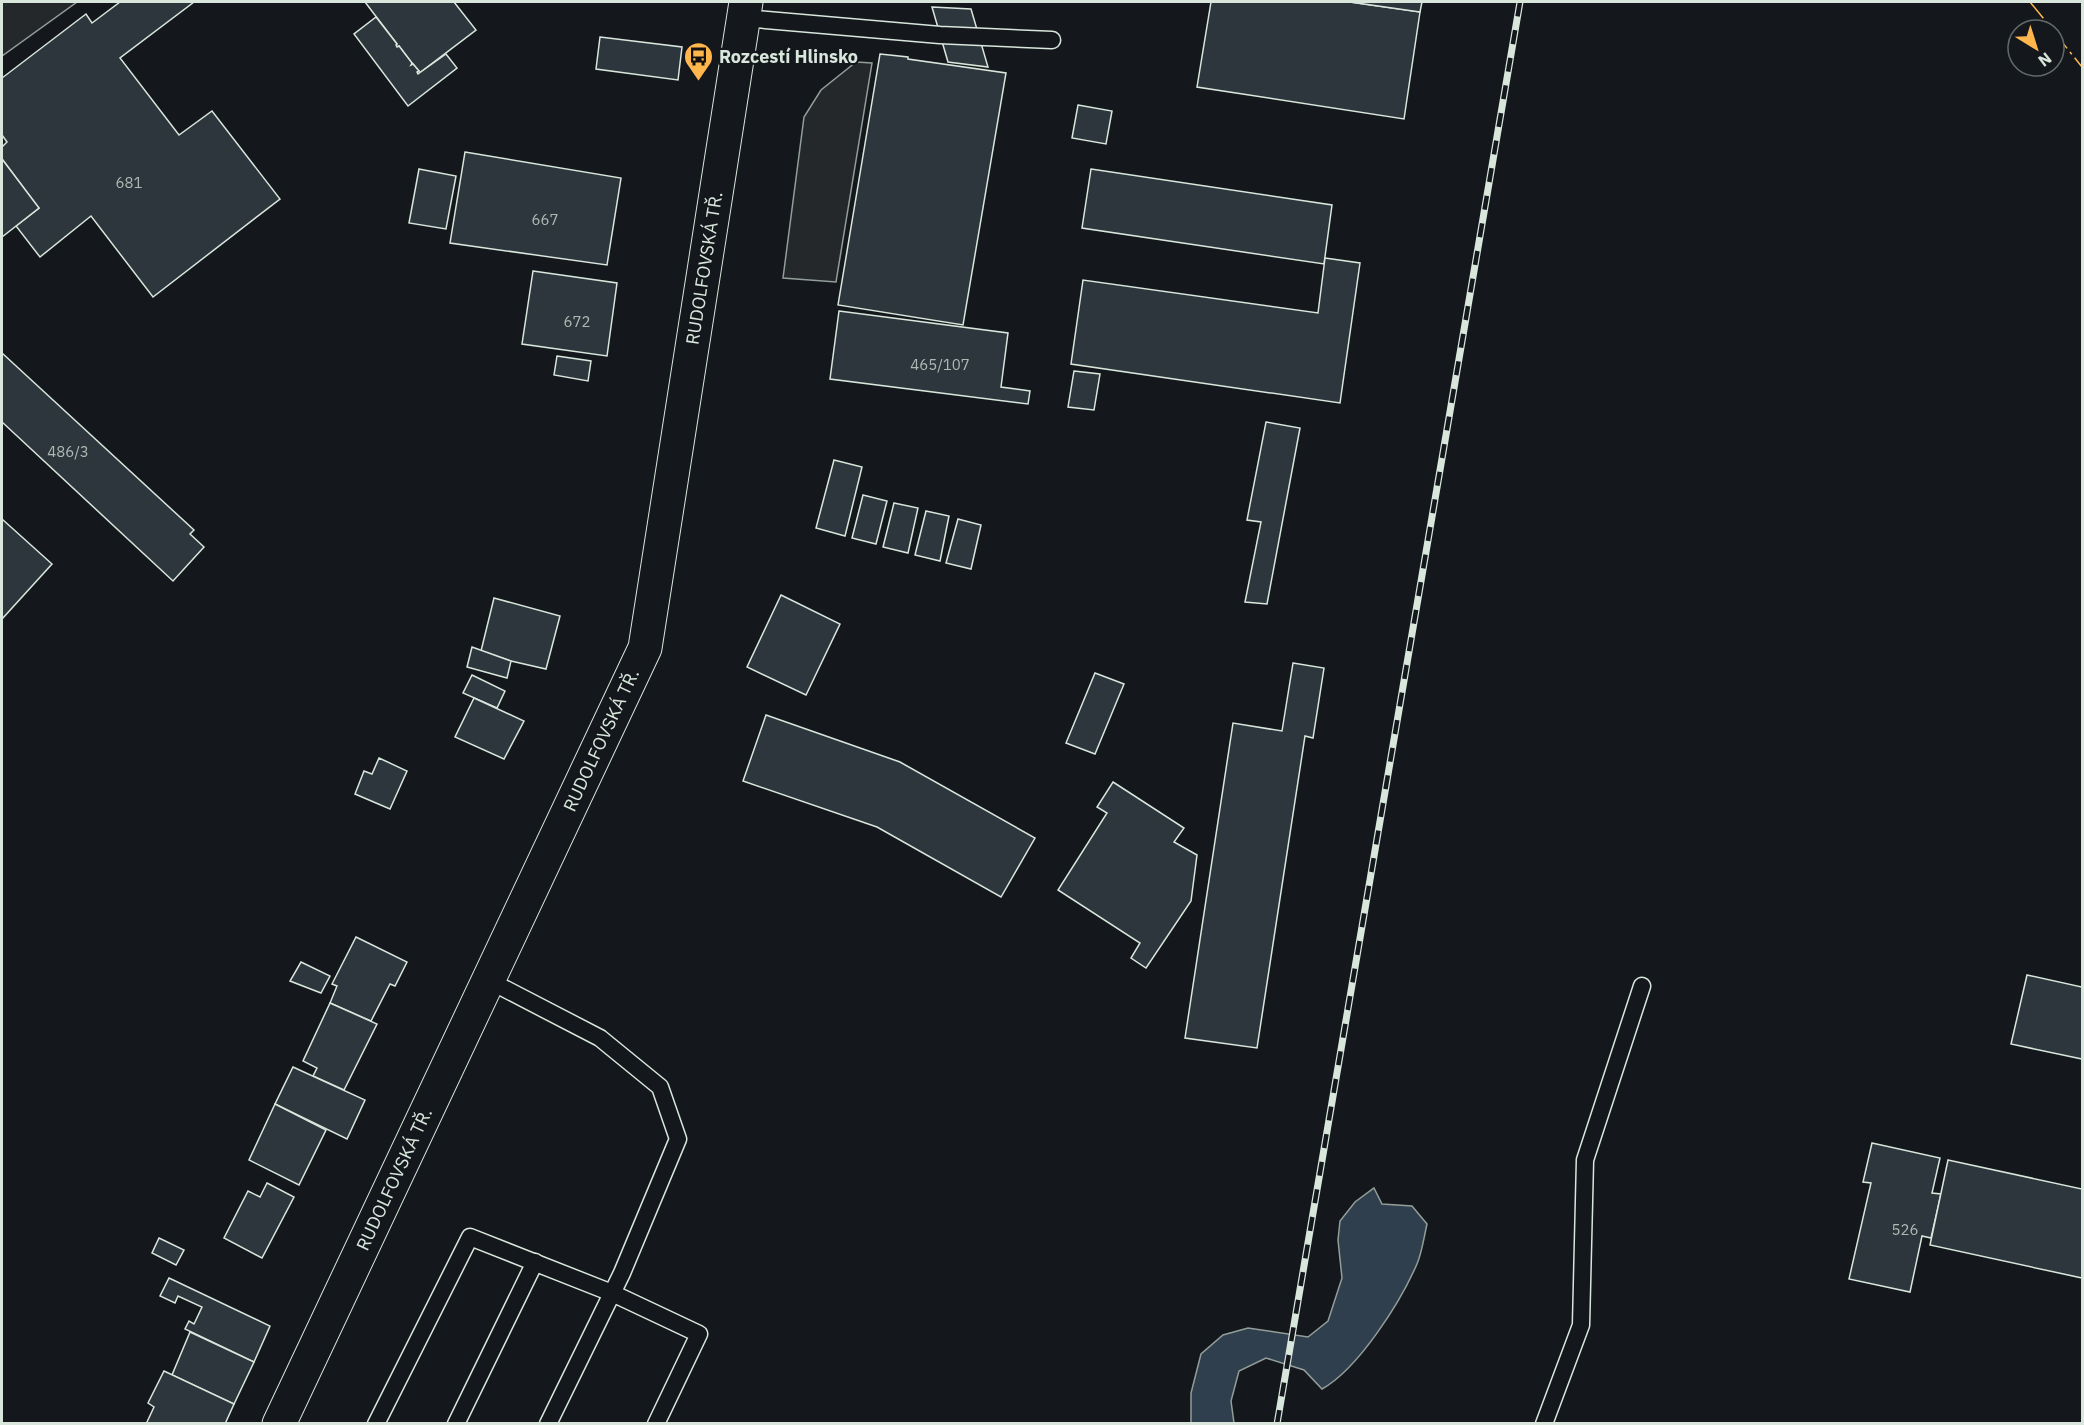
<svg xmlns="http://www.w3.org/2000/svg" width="2084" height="1425" viewBox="0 0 2084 1425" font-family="'IBM Plex Sans',sans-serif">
<rect width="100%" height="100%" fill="#14181c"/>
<!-- parking -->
<g fill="#24282b" stroke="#939e99" stroke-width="1.5">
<path d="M2,2H77L2,56Z"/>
<path d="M856,62L872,63L836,282L783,278L804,117L821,90Z"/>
</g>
<!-- water -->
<path fill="#2f3f4d" stroke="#939e99" stroke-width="1.5" d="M1374,1188L1382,1204L1412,1206L1427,1224C1424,1237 1422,1252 1417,1264C1400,1303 1358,1369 1322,1389L1304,1370L1266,1358L1239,1371L1231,1401L1234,1423H1191V1393L1201,1354L1223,1335L1248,1328L1308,1337L1328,1321L1342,1278L1338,1240L1340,1221L1355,1202Z"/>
<!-- building -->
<g fill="#2c363c" stroke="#d8e6dc" stroke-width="1.5">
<path d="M120,2H194L120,58L179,135L212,111L280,199L153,297L91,216L40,257L16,226L39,208L2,159V147L7,142L2,135V78L86,14L92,23Z"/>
<path d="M365,2H454L476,30L418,74L417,72L419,71L413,64L411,65L412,63L399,46L397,47L396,45L397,44Z"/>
<path d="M1211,2H1350L1420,12L1404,119L1197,87Z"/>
<path d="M1350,2H1422L1420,12Z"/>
<path d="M932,7L971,9L988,67L948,62Z"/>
<path d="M376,17L397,44L396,45L397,47L399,46L412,63L411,65L413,64L419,71L417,72L418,74L446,54L457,68L408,106L354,34Z"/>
<path d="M600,37L682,47L678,80L596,69Z"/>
<path d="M880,54L908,57V59L1006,73L963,325L838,305Z"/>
<path d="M1078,105L1112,111L1106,144L1072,138Z"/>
<path d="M465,152L621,178L607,265L450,243Z"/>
<path d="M2,159L39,208L2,237Z"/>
<path d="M419,169L456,176L446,229L409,223Z"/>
<path d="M1091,169L1332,205L1324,264L1082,228Z"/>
<path d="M1325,258L1360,263L1340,403L1071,364L1083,280L1318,313Z"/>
<path d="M533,271L617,283L607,356L522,344Z"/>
<path d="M839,311L1008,333L1001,387L1030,391L1028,404L830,379Z"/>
<path d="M2,353L194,530L190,534L204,547L173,581L2,422Z"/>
<path d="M557,356L591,361L588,381L554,375Z"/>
<path d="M1074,371L1100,374L1094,410L1068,407Z"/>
<path d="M1266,422L1300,428L1267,604L1245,602L1261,522L1247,520Z"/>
<path d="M834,460L862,467L845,536L816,528Z"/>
<path d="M863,495L887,501L876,544L852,538Z"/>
<path d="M894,503L918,508L908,553L883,547Z"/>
<path d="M926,511L949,516L940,561L915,555Z"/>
<path d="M2,519L52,564L2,619Z"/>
<path d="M958,519L981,525L971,569L946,563Z"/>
<path d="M781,595L840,624L806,695L747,667Z"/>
<path d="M494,598L560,616L546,669L511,661L481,651Z"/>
<path d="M472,647L511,661L507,678L467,667Z"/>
<path d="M1293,663L1324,668L1313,738L1305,736L1257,1048L1185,1038L1233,723L1282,731Z"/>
<path d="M1095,673L1124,684L1095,754L1066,743Z"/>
<path d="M472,675L505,691L497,708L463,693Z"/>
<path d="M474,698L524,721L504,759L455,737Z"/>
<path d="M766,715L900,762L1035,838L1001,897L877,827L743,781Z"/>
<path d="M379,758L407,771L390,809L355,794L364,771L372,774Z"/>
<path d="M1113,782L1184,828L1174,842L1197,855L1191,901L1146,968L1131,958L1140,943L1058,890L1107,813L1097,807Z"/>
<path d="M356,937L407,962L395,986L390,984L371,1021L330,1003L337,986L332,984Z"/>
<path d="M301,962L330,976L321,993L290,981Z"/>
<path d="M2027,975L2082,987V1059L2011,1044Z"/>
<path d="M330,1003L377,1024L344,1090L313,1076L317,1068L303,1061Z"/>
<path d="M293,1067L365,1100L347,1139L275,1104Z"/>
<path d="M275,1104L326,1130L299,1185L249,1160Z"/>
<path d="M1872,1143L1940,1158L1932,1193L1941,1194L1931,1238L1922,1236L1910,1292L1849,1279L1871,1183L1863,1182Z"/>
<path d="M1948,1160L2082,1189V1278L1930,1245Z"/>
<path d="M267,1183L294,1197L262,1258L224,1238L248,1191L260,1197Z"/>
<path d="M159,1238L184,1250L176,1265L152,1253Z"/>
<path d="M169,1278L270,1326L254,1362L185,1329L189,1321L194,1324L202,1307L178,1296L175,1303L160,1296Z"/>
<path d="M190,1332L254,1362L234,1404L172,1375Z"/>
<path d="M164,1371L234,1404L225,1424H150L147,1422L154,1407L148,1403Z"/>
</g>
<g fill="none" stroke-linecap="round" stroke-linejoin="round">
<defs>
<g id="lane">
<path d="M743,18L940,35L1052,40"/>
<path d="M488,980L600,1038L660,1087L678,1139L622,1273L548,1424"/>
<path d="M376,1424L470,1237L612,1293L699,1334L656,1424"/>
<path d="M456,1424L535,1262"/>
<path d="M1544,1424L1581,1325L1585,1160L1642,986"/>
</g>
<path id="secondary" d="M279,1424L645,648L746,2"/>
</defs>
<!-- lane casing -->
<use href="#lane" stroke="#d8e6dc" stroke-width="19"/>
<!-- secondary casing -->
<use href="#secondary" stroke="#d8e6dc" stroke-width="35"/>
<!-- lane -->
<use href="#lane" stroke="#14181c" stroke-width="16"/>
<!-- secondary -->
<use href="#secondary" stroke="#14181c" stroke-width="33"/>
<defs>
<path id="rail" d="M1277,1424L1520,2"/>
</defs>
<!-- rail casing -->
<use href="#rail" stroke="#d8e6dc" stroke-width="7"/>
<!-- rail -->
<use href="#rail" stroke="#14181c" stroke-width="4.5" stroke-dasharray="14" stroke-linecap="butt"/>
<!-- power -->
<g stroke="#ffb74d" stroke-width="1.5" stroke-dasharray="21 4.5 3 4.5" stroke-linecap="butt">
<path d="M2030,2L2053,30"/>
<path d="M2054,32L2082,67"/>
</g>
</g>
<!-- icons -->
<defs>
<symbol id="bus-pin" viewBox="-11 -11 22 30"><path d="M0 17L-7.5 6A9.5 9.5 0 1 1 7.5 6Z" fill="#ffb74d" stroke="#14181c"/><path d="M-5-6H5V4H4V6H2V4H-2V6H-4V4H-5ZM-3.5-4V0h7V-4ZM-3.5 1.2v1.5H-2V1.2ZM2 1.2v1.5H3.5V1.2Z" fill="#111"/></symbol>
</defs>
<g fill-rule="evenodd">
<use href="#bus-pin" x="682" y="40" width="33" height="45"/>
</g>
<g text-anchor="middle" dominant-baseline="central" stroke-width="4.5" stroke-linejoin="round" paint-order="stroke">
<!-- number labels -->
<g font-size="15" fill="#adbab4">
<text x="129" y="182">681</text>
<text x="545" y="219">667</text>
<text x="577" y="321">672</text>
<text x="940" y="364">465/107</text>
<text x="68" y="451">486/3</text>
<text x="1905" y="1229">526</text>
</g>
<!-- poi labels -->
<g font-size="18" font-weight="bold" fill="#d8e6dc" stroke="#14181c" text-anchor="start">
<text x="719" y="56">Rozcestí Hlinsko</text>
</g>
<!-- street labels -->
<g font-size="18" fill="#d8e6dc" stroke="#14181c">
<text transform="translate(704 268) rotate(-81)">RUDOLFOVSKÁ TŘ.</text>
<text transform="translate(601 740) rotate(-65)">RUDOLFOVSKÁ TŘ.</text>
<text transform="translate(394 1179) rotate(-65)">RUDOLFOVSKÁ TŘ.</text>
</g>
</g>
<!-- border -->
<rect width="2084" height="1425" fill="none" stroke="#d8e6dc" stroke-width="6"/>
<!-- north arrow -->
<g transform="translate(2036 48) rotate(142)"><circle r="28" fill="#14181c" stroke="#626a69" stroke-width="1.5"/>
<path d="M0-4.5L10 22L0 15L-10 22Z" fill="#ffb74d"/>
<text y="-9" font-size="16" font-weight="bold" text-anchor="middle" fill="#d8e6dc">N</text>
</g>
</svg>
